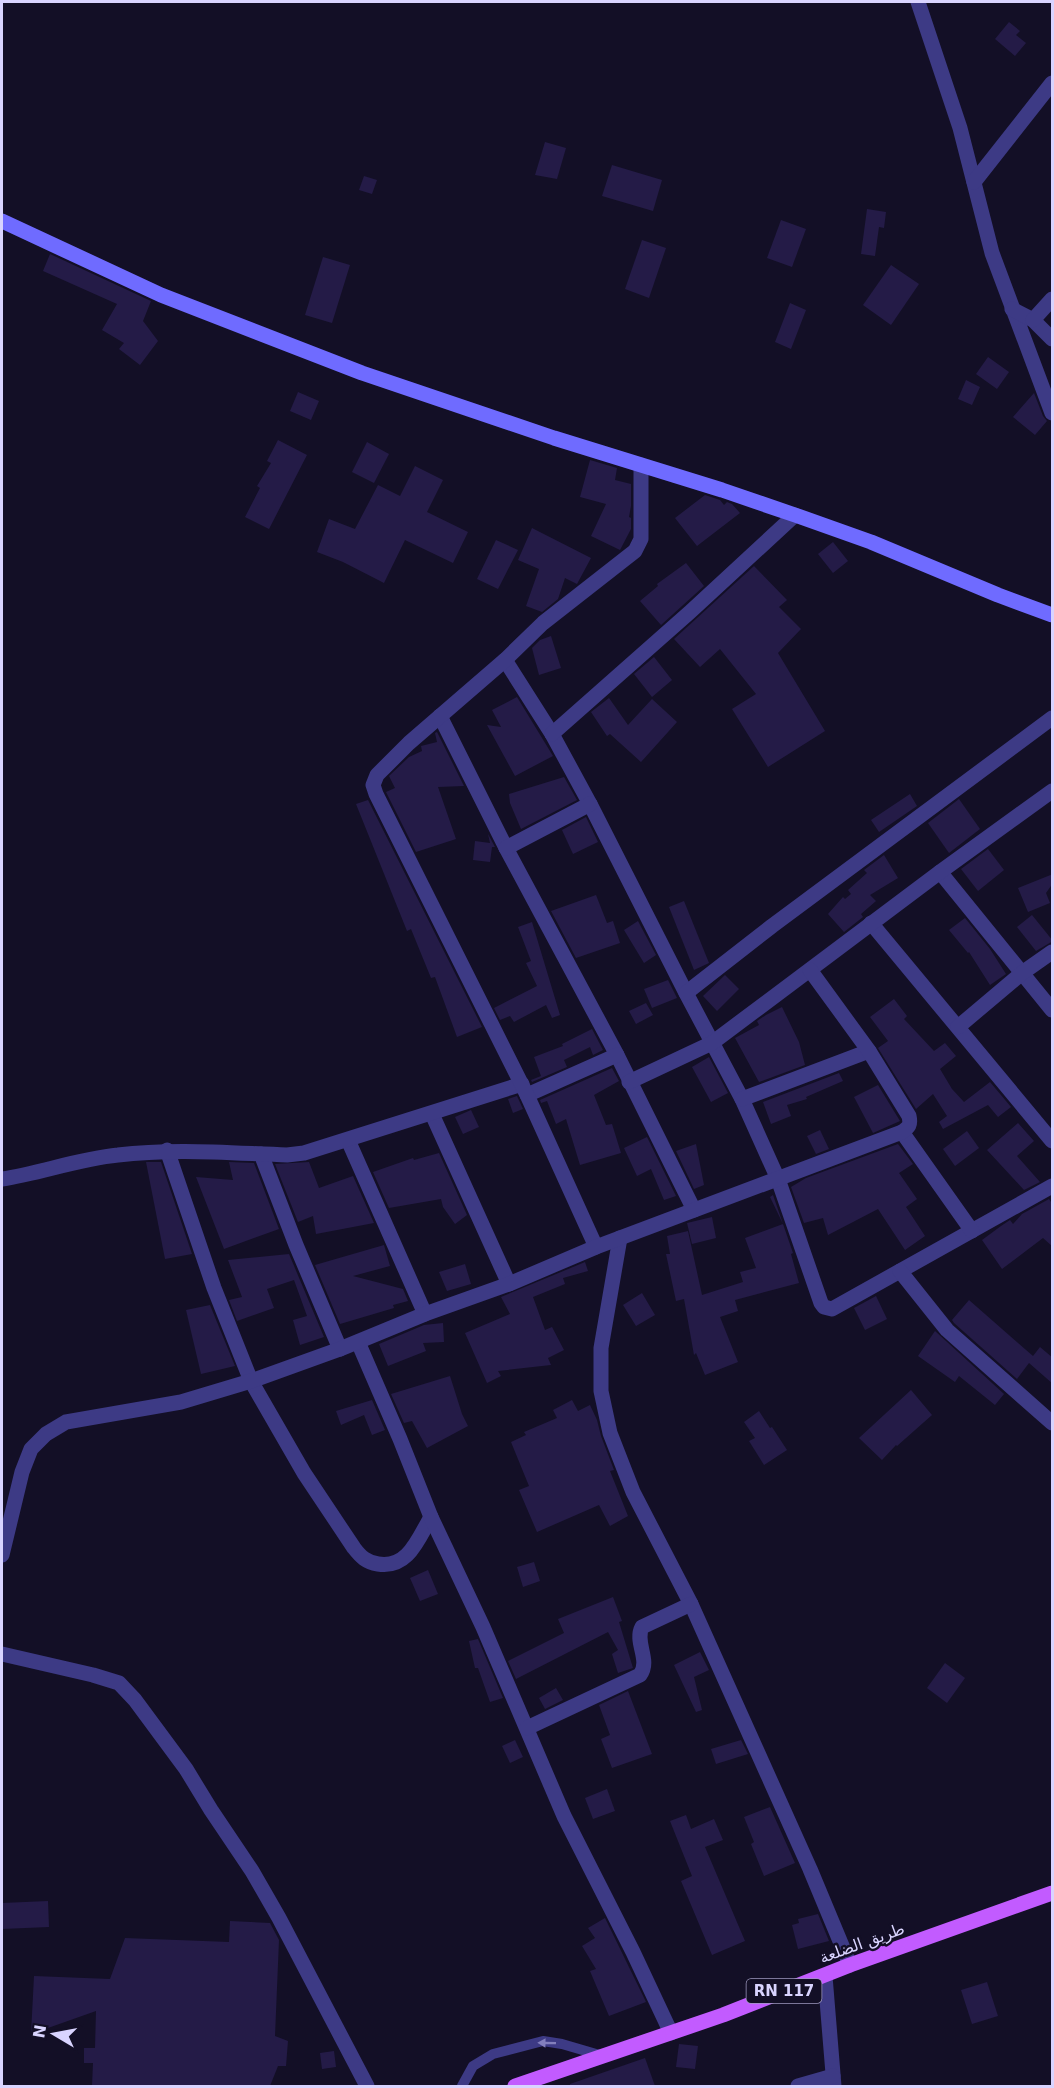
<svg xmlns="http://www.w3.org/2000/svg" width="1054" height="2088" viewBox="0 0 1054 2088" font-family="'DejaVu Sans',Vazirmatn,sans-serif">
<rect width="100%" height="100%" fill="#130f26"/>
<!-- building -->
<g fill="#241b47">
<path d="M1009,22L1020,31L1016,35L1026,43L1015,56L995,39Z"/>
<path d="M545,142L566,148L557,179L535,175Z"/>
<path d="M612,165L662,180L653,211L602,196Z"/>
<path d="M364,176L377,180L372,194L359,190Z"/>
<path d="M867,209L886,212L884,228L879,227L875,256L861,254Z"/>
<path d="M781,220L806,229L792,267L767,258Z"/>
<path d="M642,240L666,248L649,298L625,289Z"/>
<path d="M50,254L151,301L143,321L158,341L140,365L119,349L124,343L102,330L117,304L43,271Z"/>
<path d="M323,257L350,265L332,323L305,315Z"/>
<path d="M891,265L919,284L891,325L863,305Z"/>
<path d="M790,303L806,310L791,349L775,342Z"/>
<path d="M988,357L1009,372L997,389L976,374Z"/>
<path d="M966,380L980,387L972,405L958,399Z"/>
<path d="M298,392L319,401L311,420L290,411Z"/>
<path d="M1034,393L1043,416L1047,421L1035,435L1013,417Z"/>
<path d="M278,440L307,455L269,529L245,517L260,488L257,486L271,463L267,461Z"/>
<path d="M367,442L389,454L374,483L352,472Z"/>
<path d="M590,460L617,468L615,480L631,484V506L629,517L631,518V529L620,550L591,536L606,504L580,497Z"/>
<path d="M415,466L443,480L427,512L468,532L453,563L405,540L384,583L343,562L317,552L329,519L355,529L378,485L400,496Z"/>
<path d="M705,495L720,500L724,505L727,502L732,504L740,513L697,546L675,518Z"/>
<path d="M532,528L591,558L577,584L565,578L558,599L542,612L526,606L539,569L518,560Z"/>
<path d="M496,540L518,550L498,589L477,579Z"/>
<path d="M833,542L848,561L833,573L818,554Z"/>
<path d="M686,563L704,586L661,625L640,601L658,586L657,584Z"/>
<path d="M754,566L787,600L779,607L801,629L778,653L825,731L768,767L732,709L756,694L720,649L700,667L674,639Z"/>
<path d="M551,636L561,668L539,675L532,648L540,640Z"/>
<path d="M654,657L672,680L652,697L634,674Z"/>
<path d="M517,697L553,756L515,776L487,725L501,727L492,710Z"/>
<path d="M609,698L628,725L652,699L677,722L641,762L610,734L607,736L591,712Z"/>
<path d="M437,732L464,786L438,787L456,839L416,852L386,792L395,788L389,776L409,757L422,751L421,746L437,742L435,733Z"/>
<path d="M564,777L577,800L521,829L510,803L509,794Z"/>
<path d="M910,794L917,806L879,832L871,820Z"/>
<path d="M959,799L980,829L949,853L928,823Z"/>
<path d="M368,800L482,1027L457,1037L435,977L431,978L411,929L407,931L356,804Z"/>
<path d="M586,817L598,842L573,854L562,830Z"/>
<path d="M488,834L495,847H492L490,862L473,860L475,841L490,843Z"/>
<path d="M988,849L1004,870L978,891L961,869Z"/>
<path d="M884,855L898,878L870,895L876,901L861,914L863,917L844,932L828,914L843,897L845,899L851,894L848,890L867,873L864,870Z"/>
<path d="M1053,874V883L1046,893L1050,903L1028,912L1018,888Z"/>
<path d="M596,895L607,923L613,921L620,943L576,958L551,911Z"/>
<path d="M684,901L709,963L694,970L669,907Z"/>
<path d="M1032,915L1053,941L1036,951L1017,927Z"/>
<path d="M965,918L990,949L1006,974L990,985L969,952L968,953L949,930Z"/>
<path d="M638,921L656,955L644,963L624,930Z"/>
<path d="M532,922L560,1015L552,1018L546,1005L514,1022L510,1016L500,1020L494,1008L537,986L526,963L531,961L518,927Z"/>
<path d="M725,975L739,989L717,1011L703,996Z"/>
<path d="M668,980L677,998L652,1008L644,989Z"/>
<path d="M894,999L907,1016L904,1019L934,1051L945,1043L956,1056L940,1069L952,1089L964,1102L990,1082L1011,1107L998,1117L988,1105L943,1129L939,1122L947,1116L933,1094L916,1109L878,1048L888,1041L870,1017Z"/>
<path d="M646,1003L653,1015L636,1024L629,1011Z"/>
<path d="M782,1007L799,1042L805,1065L759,1082L735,1038L759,1025L757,1021L766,1015Z"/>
<path d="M592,1029L603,1050L593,1055L590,1047L564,1060L567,1067L532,1082L531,1080L541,1076L534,1057L563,1046L562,1044Z"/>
<path d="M709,1057L728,1093L711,1102L692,1067Z"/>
<path d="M612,1068L619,1081L594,1095L606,1125L612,1124L621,1153L580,1165L566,1119L556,1124L547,1101L541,1103L540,1100Z"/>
<path d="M839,1073L843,1081L806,1097L807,1099L787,1105L791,1116L771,1124L763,1102Z"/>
<path d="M878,1085L900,1121L873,1133L854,1097Z"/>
<path d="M517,1096L523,1109L513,1113L508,1099Z"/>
<path d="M471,1110L479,1127L463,1134L455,1117Z"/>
<path d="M1018,1123L1034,1141L1017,1156L1040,1182L1024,1190L987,1150Z"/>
<path d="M820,1130L829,1149L816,1154L807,1136Z"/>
<path d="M967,1131L979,1148L955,1166L943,1149Z"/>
<path d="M647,1137L676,1196L664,1200L651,1169L637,1176L624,1148Z"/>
<path d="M696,1144L704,1185L694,1189L676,1151Z"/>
<path d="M898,1144L913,1164L899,1173L917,1199L906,1207L925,1236L905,1250L878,1209L828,1235L823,1218L804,1223L791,1187L806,1178Z"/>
<path d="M439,1153L467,1215L455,1224L443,1207L441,1199L389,1208L373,1172L413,1158L414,1160Z"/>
<path d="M146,1162H161L192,1254L165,1259Z"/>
<path d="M229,1162L254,1163L279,1229L224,1249L196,1177L233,1180Z"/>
<path d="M309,1162L319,1188L353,1176L374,1223L316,1234L313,1216L298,1222L275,1164Z"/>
<path d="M773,1195L793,1253L791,1254L799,1283L735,1300L738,1311L720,1317L738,1362L705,1375L696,1353L694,1355L684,1299L676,1301L666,1254H670L667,1236L688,1231L702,1295L743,1282L740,1272L756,1268L745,1238L783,1224L770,1197Z"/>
<path d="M1049,1199L1053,1205V1247L1043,1238L1002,1269L982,1240L1001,1226L1010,1220L1013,1224L1022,1214Z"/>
<path d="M712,1217L716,1238L692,1244L687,1223Z"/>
<path d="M384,1245L390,1266L353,1276L403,1289L408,1301L393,1305L394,1308L340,1324L315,1265Z"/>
<path d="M289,1254L324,1337L300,1345L293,1320L307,1316L294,1280L267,1289L274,1308L237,1321L229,1300L242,1297L228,1260Z"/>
<path d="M585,1262L588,1271L563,1278L565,1284L533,1297L545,1330L552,1327L564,1350L548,1358L551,1365L498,1371L501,1376L487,1383L465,1333L510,1314L501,1297Z"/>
<path d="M465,1264L471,1284L447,1291L439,1272Z"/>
<path d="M642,1293L655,1315L636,1326L623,1305Z"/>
<path d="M876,1296L887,1319L865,1330L854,1308Z"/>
<path d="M969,1300L1033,1356L1040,1347L1053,1358V1384L1029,1363L1017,1379L954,1323L952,1320Z"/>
<path d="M210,1305L235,1366L201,1374L186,1310Z"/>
<path d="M443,1323L444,1342L423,1343L426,1351L388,1366L379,1344L424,1325Z"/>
<path d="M935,1331L1004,1394L995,1405L959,1376L955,1382L918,1356Z"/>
<path d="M450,1376L462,1414L468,1426L427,1448L412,1421L404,1423L391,1394Z"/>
<path d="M911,1390L932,1415L897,1446L896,1445L882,1460L859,1438Z"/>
<path d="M372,1400L385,1430L372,1435L364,1415L341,1425L336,1411Z"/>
<path d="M572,1400L578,1411L590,1405L597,1420L601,1436L614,1470L610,1471L628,1516L610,1526L599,1505L537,1532L519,1490L529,1486L511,1442L526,1435L524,1432L557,1418L553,1410Z"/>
<path d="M759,1411L770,1428L772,1427L787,1450L764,1465L749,1441L755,1438L744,1422Z"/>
<path d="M534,1562L540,1581L523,1587L517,1567Z"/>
<path d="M428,1570L438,1594L420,1601L410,1578Z"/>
<path d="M613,1597L622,1621L619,1622L633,1668L618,1673L612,1654L618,1650L608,1632L516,1679L508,1661L564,1633L558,1619Z"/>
<path d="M478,1639L503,1698L490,1702L478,1668H475L469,1641Z"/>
<path d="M700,1652L709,1670L694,1677L702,1710L696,1712L674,1665Z"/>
<path d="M945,1663L965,1678L947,1703L927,1688Z"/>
<path d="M556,1688L563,1700L545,1709L539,1698Z"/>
<path d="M628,1691L652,1754L612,1768L601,1739L610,1735L599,1705Z"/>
<path d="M515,1740L523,1757L510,1763L502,1746Z"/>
<path d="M741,1740L748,1754L716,1764L711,1749Z"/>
<path d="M607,1789L615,1811L593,1819L585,1798Z"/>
<path d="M770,1807L795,1863L764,1876L751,1844L754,1842L744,1817Z"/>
<path d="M686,1815L691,1829L714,1819L723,1840L705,1847L745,1941L712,1955L681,1881L692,1876L670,1821Z"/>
<path d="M48,1901L49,1927L2,1929V1903Z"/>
<path d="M818,1914L829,1941L798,1949L792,1925L799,1923L798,1919Z"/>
<path d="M605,1918L646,2002L609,2016L590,1971L596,1969L582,1946L595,1938L588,1928Z"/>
<path d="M230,1921L270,1923L279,1940L275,2036L288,2041L286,2066H278L270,2086H92L93,2063H84V2048H95L96,2011L31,2034L34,1976L110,1979L125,1938L229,1942Z"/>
<path d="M987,1982L998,2016L972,2024L961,1990Z"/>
<path d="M679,2044L698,2046L695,2069L676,2067Z"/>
<path d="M334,2051L336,2067L322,2069L320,2053Z"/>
<path d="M645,2058L655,2086H570V2084Z"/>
</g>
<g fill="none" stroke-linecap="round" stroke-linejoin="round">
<!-- lane -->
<path stroke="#3d3a85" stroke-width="10" d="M462,2086L473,2066L493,2054L543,2041L562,2044L603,2056"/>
<!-- street -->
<g stroke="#3d3a85" stroke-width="15">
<path d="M918,2L960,128L992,253L1052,413"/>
<path d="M974,182L1052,83"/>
<path d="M1012,309L1033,320L1052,339"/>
<path d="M1033,320L1052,299"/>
<path d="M505,660L552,734L590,804L686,993L742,1099L778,1179L821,1303L824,1307L832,1309L1052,1186"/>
<path d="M440,716L506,848L617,1055L694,1210"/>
<path d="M552,734L690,612L795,515"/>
<path d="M506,848L590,804"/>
<path d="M940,872L1052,1010"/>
<path d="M871,923L1052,1141"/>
<path d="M686,993L772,926L1052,718"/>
<path d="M958,1027L1022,973L1052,952"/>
<path d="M629,1082L712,1043L940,872L1052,791"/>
<path d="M527,1095L617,1055"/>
<path d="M742,1099L869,1051"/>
<path d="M432,1114L509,1284"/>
<path d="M902,1132L972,1231"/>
<path d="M348,1140L425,1314"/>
<path d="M167,1150L214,1288L251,1381L304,1473L354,1548C361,1557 366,1562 378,1564C408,1569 418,1539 431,1517"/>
<path d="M261,1154L296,1245L340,1349"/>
<path d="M2,1179C41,1173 78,1159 118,1155C174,1148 230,1153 287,1155L304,1153L522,1084"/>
<path d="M620,1238L601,1348V1391L610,1433L633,1492L691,1604L810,1869L850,1965"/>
<path d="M596,1247L527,1095L376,794L373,785L377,775L409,743L505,660L543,623L635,551L641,539V465"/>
<path d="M900,1271L947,1330L1052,1423"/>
<path d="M358,1342L400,1439L431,1517L483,1627L564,1816L633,1952L671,2033"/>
<path d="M2,1555L22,1472L31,1449L46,1434L66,1422L181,1402L251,1381L340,1349L425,1314L509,1284L596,1247L902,1132C909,1127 911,1125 909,1116L869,1051L810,970"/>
<path d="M2,1654L93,1675L119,1683L135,1700L186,1769L211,1810L252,1871L279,1918L367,2086"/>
<path d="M527,1728L640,1675C651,1660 634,1642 642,1627L691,1604"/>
<path d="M825,1976L834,2086"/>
<path d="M798,2086L833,2076"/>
</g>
<!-- secondary -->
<path stroke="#6f6bff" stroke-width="15" d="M2,221L161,295L362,373L554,438L722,490L795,515L871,542L998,595L1052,615"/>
<!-- primary -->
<path stroke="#c25bff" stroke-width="15" d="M515,2086L723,2015L850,1965L1052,1893"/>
</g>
<!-- one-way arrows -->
<defs><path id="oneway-solid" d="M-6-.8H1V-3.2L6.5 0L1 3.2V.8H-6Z" transform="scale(1.5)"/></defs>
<use fill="#837fbc" href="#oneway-solid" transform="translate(547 2043) rotate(-179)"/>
<g text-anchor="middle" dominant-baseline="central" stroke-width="5" stroke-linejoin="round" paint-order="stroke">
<!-- shield labels -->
<rect fill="#130f26" stroke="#9e99be" stroke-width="1.5" x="746.5" y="1979" width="75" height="24" rx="4.5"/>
<g font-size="15" font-weight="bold" fill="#d9d4ff">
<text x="784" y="1991">RN 117</text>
</g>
<!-- street labels -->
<g font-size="16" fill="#d9d4ff" stroke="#130f26">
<text transform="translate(862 1943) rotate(-20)">طريق الضلعة</text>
</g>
</g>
<!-- border -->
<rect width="1054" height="2088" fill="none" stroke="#d9d4ff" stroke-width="6"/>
<!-- north arrow -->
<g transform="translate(54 2034) rotate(280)" stroke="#130f26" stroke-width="4.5" paint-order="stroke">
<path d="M0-4.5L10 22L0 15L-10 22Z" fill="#d9d4ff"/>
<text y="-9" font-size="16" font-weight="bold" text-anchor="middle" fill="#d9d4ff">N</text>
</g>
</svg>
